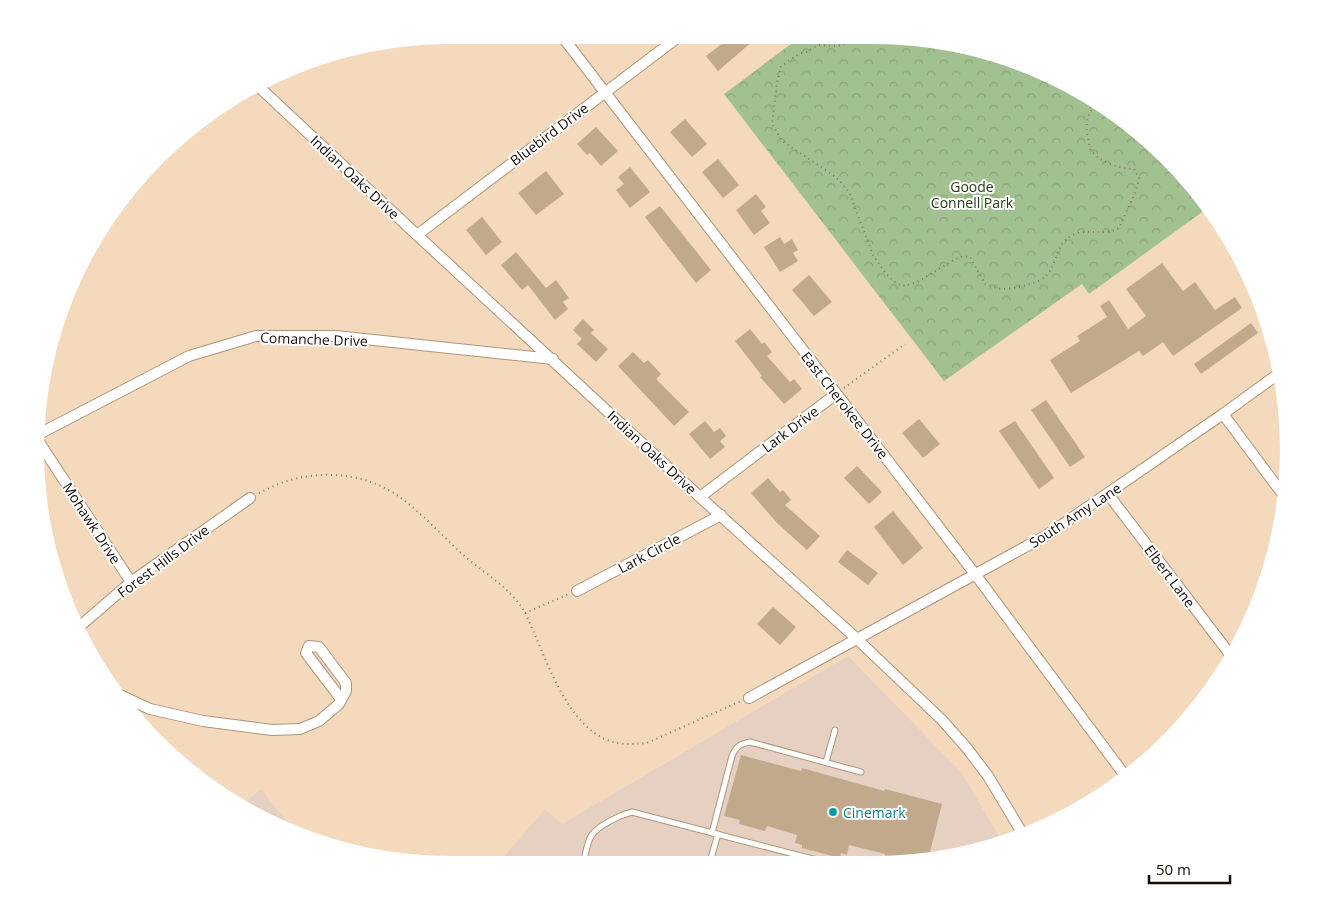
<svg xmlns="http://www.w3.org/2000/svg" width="1324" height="900" viewBox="0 0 1324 900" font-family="'Open Sans',sans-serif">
<defs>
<pattern id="park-crowns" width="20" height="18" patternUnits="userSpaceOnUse" patternTransform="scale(1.25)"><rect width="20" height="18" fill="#a1c190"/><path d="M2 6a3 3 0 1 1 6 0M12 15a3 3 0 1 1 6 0" fill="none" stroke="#8aa47b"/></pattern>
</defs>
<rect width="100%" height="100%" fill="#f5d9bc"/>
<!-- commercial -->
<g fill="#e5d0c2">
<path d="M848,656L961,772L1003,843L955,857L874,865H497L545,809L562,824Z"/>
<path d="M261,789L294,831L266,822L242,805Z"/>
</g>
<!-- park -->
<path fill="url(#park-crowns)" d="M803,35H824L826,38L830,35H874L955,43L1058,78L1167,156L1209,207L1089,294L1082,284L944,381L724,94Z"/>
<!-- building -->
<g fill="#c1aa8c">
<path d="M733,35H760L718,71L706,56Z"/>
<path d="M685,119L707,144L692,157L670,132Z"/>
<path d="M596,127L618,151L601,166L590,153L587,155L577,144Z"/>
<path d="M718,159L739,185L723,198L702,172Z"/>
<path d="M630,167L650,192L630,208L616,190L624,184L618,177Z"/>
<path d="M546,171L564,194L536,215L518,193Z"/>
<path d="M756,194L766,207L761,211L770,223L754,235L736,210Z"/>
<path d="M660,206L711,270L696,283L645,217Z"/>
<path d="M482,217L502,242L486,255L466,230Z"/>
<path d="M780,237L784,244L792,239L798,250L793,253L798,261L780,272L764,247Z"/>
<path d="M516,252L546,288L556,280L569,298L563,302L568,309L555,320L528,285L522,290L501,265Z"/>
<path d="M1162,263L1183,291L1195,282L1215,310L1235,297L1242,308L1173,356L1163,342L1143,356L1139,351L1071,393L1050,360L1080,341L1077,336L1107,317L1100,306L1109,300L1128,329L1146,316L1126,289Z"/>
<path d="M809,275L832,302L814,316L792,290Z"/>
<path d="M583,319L594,330L591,333L608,349L596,362L577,344L582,339L573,330Z"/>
<path d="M1251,323L1258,333L1201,374L1194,364Z"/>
<path d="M750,329L762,344L764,342L772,352L767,356L790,382L794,379L802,389L784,404L760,377L762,376L735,341Z"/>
<path d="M633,352L644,363L648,360L661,374L656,379L689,412L674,426L618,366Z"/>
<path d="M1046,400L1085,457L1070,467L1031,410Z"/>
<path d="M919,419L940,444L923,458L902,433Z"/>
<path d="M705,421L714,432L720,428L726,436L720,441L725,447L710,459L689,434Z"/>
<path d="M1015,421L1054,478L1039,489L999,431Z"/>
<path d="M857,466L882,492L869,504L844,478Z"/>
<path d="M768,478L780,492L783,490L791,500L785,505L820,536L807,550L777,523L751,493Z"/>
<path d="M893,511L923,548L903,565L874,527Z"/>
<path d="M847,550L878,573L868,585L838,562Z"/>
<path d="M773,607L796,627L780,645L757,624Z"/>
<path d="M741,755L801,771L802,768L884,791L885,789L942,804L928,860L917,861L906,858L905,862L891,863L883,861L885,854L849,845L847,855L841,853L840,858L802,848V845L795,843L797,835L767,826L765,831L739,824L740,820L724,816Z"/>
</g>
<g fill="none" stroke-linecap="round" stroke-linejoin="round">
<defs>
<g id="service">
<path d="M826,762L835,730"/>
<path d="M712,833L732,756C736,746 740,744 750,742L861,772"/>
<path d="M583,865C589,840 586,834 610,821C617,817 624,814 632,812L836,865"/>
<path d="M709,865L718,834"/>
</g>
<g id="minor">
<path d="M561,35L975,574L1126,777"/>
<path d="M258,86L417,235L700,497L857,639L942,720L966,747L988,776L1024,836"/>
<path d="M417,235L681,35"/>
<path d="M1223,414L1284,496"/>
<path d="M37,435L189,356L256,336H336L553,359"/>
<path d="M37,439L131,582"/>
<path d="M1108,494L1232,657"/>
<path d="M700,497L836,394"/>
<path d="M577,591L721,515"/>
<path d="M79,627L131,582L250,498"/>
<path d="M120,695L150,709L203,721L272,730L300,729L319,721L339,704L346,691V683L319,647L309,646L306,653L341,699"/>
<path d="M749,698L1047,535L1223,414L1281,372"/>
</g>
</defs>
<!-- service casing -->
<use href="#service" stroke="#af9479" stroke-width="7"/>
<!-- minor casing -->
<use href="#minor" stroke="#af9479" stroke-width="12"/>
<!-- path -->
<g stroke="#877562" stroke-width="2" stroke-dasharray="1 4" stroke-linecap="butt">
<path d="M868,35L838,46L818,45L806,52L799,54L781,66L777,83L772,124L782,141L830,173L840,181L849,192L873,255L886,274L897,284L906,286L917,282L954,260L963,256L970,257L985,284C990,285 997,289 1003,289C1014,289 1041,283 1047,275C1057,263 1056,244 1071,236C1086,227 1104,237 1119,228L1136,191L1139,178L1134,169C1121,169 1098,162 1091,150C1089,147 1089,142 1088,138C1085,124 1087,116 1095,104"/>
<path d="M844,388L905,344"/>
<path d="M259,493C268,489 277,484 287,481C327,469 371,474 405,501C425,517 442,535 460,552C478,569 506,585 520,605C527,614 530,625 535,635C550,670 572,731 613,742C624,745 636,744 647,743L741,701"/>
<path d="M525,613L569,594"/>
</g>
<!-- service -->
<use href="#service" stroke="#fff" stroke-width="5"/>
<!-- minor -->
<use href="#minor" stroke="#fff" stroke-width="10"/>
</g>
<!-- markers -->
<circle fill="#0f9aa8" stroke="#fff" stroke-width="2" cx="833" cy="812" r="5"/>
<g text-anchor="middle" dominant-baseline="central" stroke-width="4" stroke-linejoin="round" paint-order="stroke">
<!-- street labels -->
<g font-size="14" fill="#140b03" stroke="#fff">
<text transform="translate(549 134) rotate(-37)">Bluebird Drive</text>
<text transform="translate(355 177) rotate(43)">Indian Oaks Drive</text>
<text transform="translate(314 339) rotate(2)">Comanche Drive</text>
<text transform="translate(845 405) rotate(52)">East Cherokee Drive</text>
<text transform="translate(790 429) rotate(-37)">Lark Drive</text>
<text transform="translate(652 452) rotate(43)">Indian Oaks Drive</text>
<text transform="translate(1075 515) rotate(-33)">South Amy Lane</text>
<text transform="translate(92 523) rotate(57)">Mohawk Drive</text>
<text transform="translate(649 553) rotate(-28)">Lark Circle</text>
<text transform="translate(163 561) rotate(-37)">Forest Hills Drive</text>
<text transform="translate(1170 576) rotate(53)">Elbert Lane</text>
</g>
<!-- park labels -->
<g font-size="14" fill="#223b10" stroke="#fff">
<text x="972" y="186">Goode<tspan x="972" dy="16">Connell Park</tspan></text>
</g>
<!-- culture labels -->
<g font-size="14" fill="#0d838f" stroke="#fff" text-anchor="start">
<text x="843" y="812">Cinemark</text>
</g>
</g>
<!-- crop -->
<path d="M0 0H1324V900H0ZM450 44H874A406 406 0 0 1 1280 450V450A406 406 0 0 1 874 856H450A406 406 0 0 1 44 450V450A406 406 0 0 1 450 44Z" fill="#fff" fill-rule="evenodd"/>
<!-- scale -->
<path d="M1149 875v8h81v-8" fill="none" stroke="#140b03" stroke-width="2.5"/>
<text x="1156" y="875" font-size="15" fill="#140b03" stroke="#ffffff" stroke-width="4" paint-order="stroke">50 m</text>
</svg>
